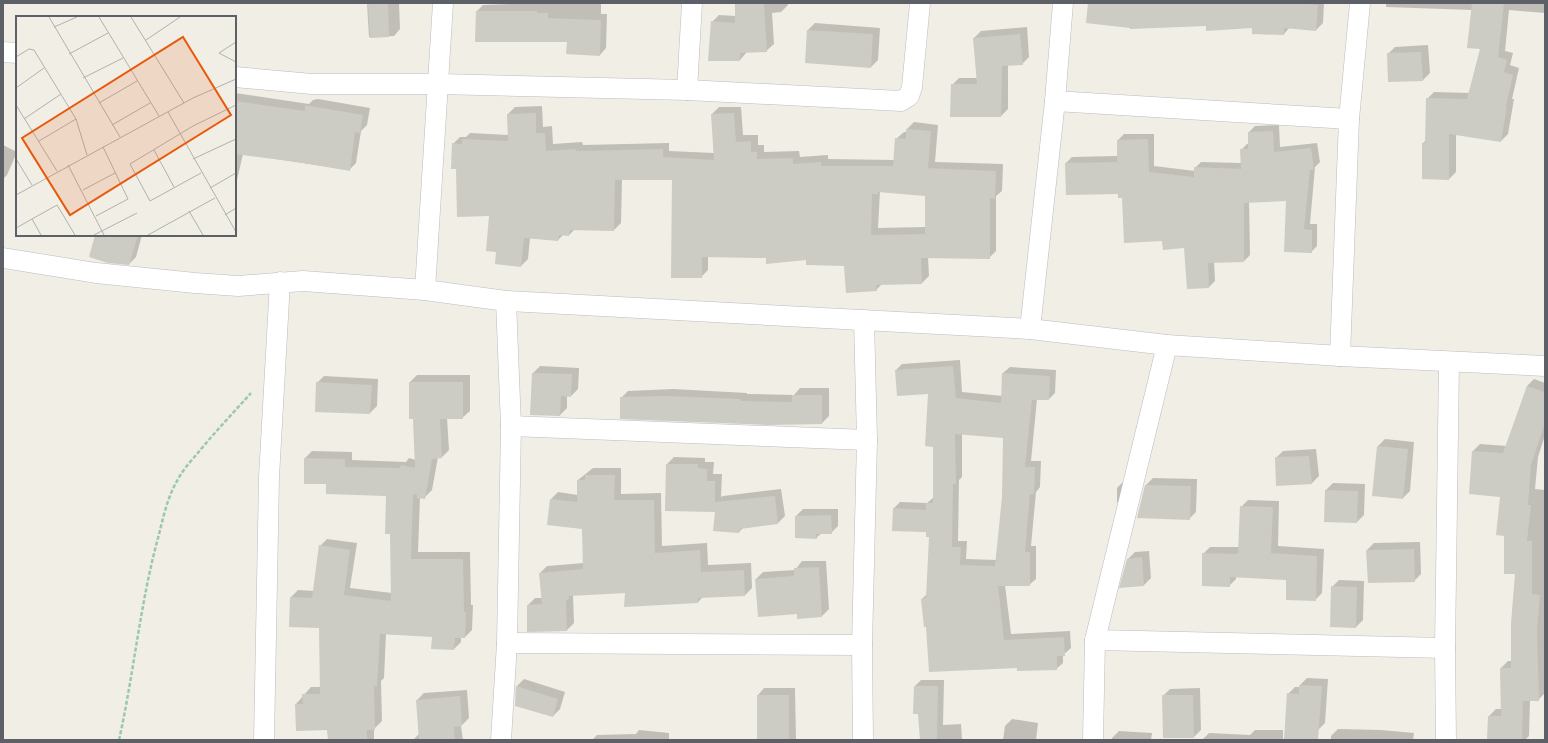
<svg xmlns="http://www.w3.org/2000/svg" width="1548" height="743" font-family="'Titillium Web',sans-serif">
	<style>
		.shadow { fill: #0003; fill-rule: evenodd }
		.building { fill: #cccbc4; fill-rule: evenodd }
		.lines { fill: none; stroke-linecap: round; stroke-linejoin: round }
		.minor-casing { stroke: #babcc1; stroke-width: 21 }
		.path { stroke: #9bc8ac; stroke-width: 2.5; stroke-dasharray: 4 2; stroke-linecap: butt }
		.minor { stroke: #fff; stroke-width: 20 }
		.inset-road { fill: none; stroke: #b1b1ae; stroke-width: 1 }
		.view { fill: #e8590c; fill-opacity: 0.15; stroke: #e8590c; stroke-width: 2 }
		.inset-edge { fill: none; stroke: #5d6066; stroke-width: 2 }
	</style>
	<rect width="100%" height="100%" fill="#f0eee5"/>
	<g class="shadow">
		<path d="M367,3H399L400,29L394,36L369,37Z"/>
		<path d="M533,3H601V14H607L606,48L600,55L568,41L477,11L483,5Z"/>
		<path d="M736,3H788V5L781,12L772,13L774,44L766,51L747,52L740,60L712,22L719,15L736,16Z"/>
		<path d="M1089,3H1324L1323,23L1316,30L1290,27L1284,34L1253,27L1207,25L1131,28Z"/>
		<path d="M1386,3H1545V13L1509,10L1505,51L1513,53L1510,65L1519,68L1512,99H1514L1508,134L1501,141L1456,134V172L1449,179L1423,143L1426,140L1427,99L1434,92L1470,93L1481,48L1472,10L1386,7Z"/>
		<path d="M815,23L880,28L878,60L871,67L806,62L808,30Z"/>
		<path d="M1027,27L1029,57L1022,64L1008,65V109L1001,116L952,85L959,78H978L974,38L981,31Z"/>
		<path d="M1428,45L1430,73L1423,80L1388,54L1395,47Z"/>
		<path d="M235,93L309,104L313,100L318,99L370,108L367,125L361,131L356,163L349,170L243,154L235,189Z"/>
		<path d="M542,106L543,127L552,126L553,144L582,142L583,145L669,143V151L714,153L712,114L719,107H741L743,135H758V145H764V152L799,151L800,157L828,155V159L895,160L896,139L904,132H907V129L914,122L938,125L935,162L1003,164L1002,191L996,196V251L989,258L928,257L929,276L922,283L882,284L876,290L845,265L807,259L708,256V270L701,277L673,179H622L621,223L614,230L575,229L569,235H563L558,240L530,238L528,259L521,266L497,251L490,215L457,168L453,144L460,137H466L470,133L509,135L508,114L515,107ZM880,191L926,195V227L878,228Z"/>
		<path d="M1279,125L1280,147L1317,143L1320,162L1315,167L1310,224H1317V246L1311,252L1287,200L1249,201L1250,255L1244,261H1214L1215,281L1209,287L1185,247L1163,240L1119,193L1066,163L1072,157L1118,156V140L1124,134H1154V166L1195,171V168L1201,162L1241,163V150L1247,144H1249V132L1255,126Z"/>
		<path d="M3,145L17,152L7,175L3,179Z"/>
		<path d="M96,235H142L136,257L129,264Z"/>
		<path d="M960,360L962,392L1003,396V373L1010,367L1056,370L1055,393L1049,399H1037L1031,461H1041L1040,487L1036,492L1031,546H1036V579L1029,585H1005L1011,634L1070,631L1071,648L1063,655V663L1056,669L1018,667L927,626L922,599L927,594L930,536L927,531L894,508L900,502L927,503L934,497V446L929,393L896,370L902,364ZM962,433L1004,437L1003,497L997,560L966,559L967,541H958L959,480L962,477Z"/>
		<path d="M540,366L579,368L578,389L571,396L567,395V408L560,415L533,373Z"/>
		<path d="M417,375H470V411L462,418H447L449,450L442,457H438L432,490L424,498L420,497L418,552H470L471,605H473L472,630L465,637H461V642L454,649L433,636L386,634L384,678L381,681L382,721L374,729V740H329L328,729L296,704L311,687H321L320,627L291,597L298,590L314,591L320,546L327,539L357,543L350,588L392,593L391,533L387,495L327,483L305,458L312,451L352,452V460L406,462L409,458L416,460L414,418L410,382Z"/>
		<path d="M324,376L378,379L377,406L370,413L317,383Z"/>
		<path d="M1534,379L1545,383V435L1538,457L1535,489L1545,490V693L1538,700H1530L1529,736L1525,740H1488L1489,716L1496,709H1502L1501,668L1508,661H1512L1516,573L1505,535L1501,496L1473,451L1480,444L1507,446L1527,386Z"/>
		<path d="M800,388H829V416L822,423L621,398L628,391L673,389L747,393V394L794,395Z"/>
		<path d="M1385,439L1414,442L1410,491L1403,498L1378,446Z"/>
		<path d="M1316,449L1319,476L1312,483L1276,458L1283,451Z"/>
		<path d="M674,457L705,458V462H714L713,474H722L721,497L723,496L781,489L785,516L778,523L744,527L739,532L667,464Z"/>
		<path d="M593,468H621V494L661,493L662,546L707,543L708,565L751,563L752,588L745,595L703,597L698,602L626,592L573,595L574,623L567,630L528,605L535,598H542L540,573L547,566L584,563L583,528L551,499L558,492L578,495V480Z"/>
		<path d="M1153,478L1197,479L1196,512L1189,519L1146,485Z"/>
		<path d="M1124,481L1123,497L1117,503V488Z"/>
		<path d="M1333,483L1365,484L1364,515L1357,522L1326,490Z"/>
		<path d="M1248,500L1279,501L1278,546L1324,549L1322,593L1315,600L1287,579L1236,576V579L1229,586L1203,554L1210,547H1240L1241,507Z"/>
		<path d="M803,509H838V526L831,533H822L816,538L796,537V516Z"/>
		<path d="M1420,542L1421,574L1414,581L1367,550L1374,543Z"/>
		<path d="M1149,551L1151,578L1144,585L1128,559L1135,552Z"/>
		<path d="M802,561H826L829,609L822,616L798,618V613L756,579L763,572L795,570Z"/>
		<path d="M1339,580L1364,581L1363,620L1356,627L1332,587Z"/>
		<path d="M1307,678L1328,679L1325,723L1318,730L1288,694L1295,687H1300V685Z"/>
		<path d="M524,679L565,692L560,709L553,716L517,686Z"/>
		<path d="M921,680H944L943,725L961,724L962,740H921L919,713L915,686Z"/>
		<path d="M764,688H795L796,740H758V695Z"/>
		<path d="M1200,688L1201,730L1194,737L1163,696L1170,689Z"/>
		<path d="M467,690L469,718L461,726L463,740H413L419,734L417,700L424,693Z"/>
		<path d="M1012,719L1038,723L1036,740H1003L1005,726Z"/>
		<path d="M1338,729L1381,730L1414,733L1413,740H1331V736Z"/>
		<path d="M639,730L669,733V739L703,740H592L597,735L636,734Z"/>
		<path d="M1255,730H1283V740H1202L1209,733L1250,735Z"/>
		<path d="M1119,731L1152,733L1151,740H1112V738Z"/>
		<path d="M831,739V740H813Z"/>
	</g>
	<g class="building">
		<path d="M368,3H388L389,37L370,38Z"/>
		<path d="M735,3H764L767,52L740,53V61H708L711,21L735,23Z"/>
		<path d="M1088,3H1299L1318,5L1316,31L1284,28V35L1252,34V28L1206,31V26L1130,29V28L1086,23Z"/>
		<path d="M1472,3H1504L1498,57L1507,60L1504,72L1513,75L1506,106H1507L1501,142L1449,134V180L1422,179V143H1425L1426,98L1467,99L1480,49L1467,48Z"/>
		<path d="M476,11H537V13H548V18L601,20L600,56L566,54L567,42H475Z"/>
		<path d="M807,30L873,34L871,68L805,63Z"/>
		<path d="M1020,34L1023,65L1002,66L1001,117H950L951,84H977L973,38Z"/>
		<path d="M1421,52L1423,81L1388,82L1387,53Z"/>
		<path d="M235,101L305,111V106H310L363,115L360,133L355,132L350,171L298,162L235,154Z"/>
		<path d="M536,113V133H545L546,151L576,149V151L663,149V157L714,160L711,114L734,113L736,142L751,141V152H757V159L793,158V164L821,162V166H893L895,138L906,139V129L931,131L928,168L996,171L995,199L990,198V259L921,258L922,284L876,285L877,291L846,293L844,266L806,265V260L766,264V258L702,257V278H671L672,180H615L614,231L570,230L569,236L559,235L558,241L524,238L521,267L495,264L496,252L486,251L489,216L457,217L456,169H451L452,143L462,144V139L508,141L507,114ZM878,192L925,196V234L871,235L872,194H878Z"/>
		<path d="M1273,131L1274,152L1311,148L1314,169L1310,170L1304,229L1312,230V253L1284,252L1286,201L1244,203V262L1208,263L1209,288L1187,289L1184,248L1163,250L1162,241L1124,243L1122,198H1118V194L1066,195L1065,163L1117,162V140L1148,139L1149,172L1194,177V167L1241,169L1240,149H1248V132Z"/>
		<path d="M95,235H138L129,265L108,263L89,257Z"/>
		<path d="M953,366L956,398L1001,403L1002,373L1050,376L1049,400H1032L1025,467H1035L1034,494H1030L1025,552H1030V586H998L1004,640L1064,637L1065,656H1057V670L1017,671V668L929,672L926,627H924L921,599L926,598L929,537H926V532L892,531L893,508L926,510V503H933V447L925,446L928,394L897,396L895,370ZM955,434L1003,438L1002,497L995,566L960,565L961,547H952L953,484H956Z"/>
		<path d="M532,373L572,374L571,397L561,396L560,416L530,415Z"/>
		<path d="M316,382L372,385L370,414L315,412Z"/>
		<path d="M409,382H463V419H440L442,458L432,459L425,499L417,498V495L413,494L411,559H463L464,612H466L465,638H455L454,650L431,649L432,637L380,634L377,686H374L375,730H367V740H328L327,730L296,731L295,704H303L302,694H320L319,628L289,627L290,597L312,598L319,545L350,550L344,595L391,601L390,534H385L386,496L326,494V484H304V458L345,459V467L400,468L401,465L415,468L413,419H409Z"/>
		<path d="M1527,386L1545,392V423L1531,465L1528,505H1531L1527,541H1532V594L1540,595L1537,631L1539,701H1523L1522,740H1487L1488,716H1501L1500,668H1511V623L1515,574H1504V536L1496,535L1500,497L1469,494L1472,451L1503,453Z"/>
		<path d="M792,395H822V424L768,425L620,419V397L666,396L741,399V401L792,402Z"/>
		<path d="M1377,446L1408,449L1403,499L1372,496Z"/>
		<path d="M1309,456L1312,484L1276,486L1275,457Z"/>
		<path d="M666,464H698V468L707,469V481H715V507V502L775,496L778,524L740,529L739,533L713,531L715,512L665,511Z"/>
		<path d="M585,475H615L614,500H654L655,553L700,550L701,572L744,570L745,596L698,598V603L624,607L625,593L569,596V599L566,600L567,631L527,632V605L542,604L539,573L583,569L582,529L547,525L550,499L577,502V480H585Z"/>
		<path d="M1145,485L1191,486L1190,520L1137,518Z"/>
		<path d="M1325,490L1358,491L1357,523L1324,522Z"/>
		<path d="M1240,506L1273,507L1271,553L1317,556L1316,601L1286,600V580L1230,577V587L1202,586V553L1238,554Z"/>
		<path d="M831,515L832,534H816L817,539L795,538V516Z"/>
		<path d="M1414,549L1415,582L1368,583L1366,550Z"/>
		<path d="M1142,557L1144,586L1119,588L1127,559Z"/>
		<path d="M819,567L822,617L797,619V614L758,617L755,579L794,576V568Z"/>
		<path d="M1331,586L1357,587L1356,628L1330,627Z"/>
		<path d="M1299,685L1322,686L1318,740H1284L1287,693L1299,694Z"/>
		<path d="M516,686L558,699L553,717L515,706Z"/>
		<path d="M914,686H938L937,740H920L918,714H913Z"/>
		<rect x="757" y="695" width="32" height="45"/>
		<path d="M1162,695H1193L1194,738H1163Z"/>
		<path d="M460,696L462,726L454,727L455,740H419L416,700Z"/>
	</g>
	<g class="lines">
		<g class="minor-casing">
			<g id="minor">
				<path d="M3,52L17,53"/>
				<path d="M235,77L312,84H438L687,90L901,101L909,96L912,87L920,3"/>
				<path d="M687,90L692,3"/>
				<path d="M1055,101L1349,119"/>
				<path d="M3,258L96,273L195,283L238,286L303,281L425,290L506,301L1030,329L1167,345L1340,356L1545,366"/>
				<path d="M425,290L443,3"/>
				<path d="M1030,329L1055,101L1063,3"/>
				<path d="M1340,356L1349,119L1360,3"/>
				<path d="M511,426L867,440"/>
				<path d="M1095,640L1445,648"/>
				<path d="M507,643L862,645"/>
				<path d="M264,740L269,477L280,282"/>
				<path d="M501,740L507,643L511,426L506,301"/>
				<path d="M863,740L862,645L867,440L864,320"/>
				<path d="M1093,740L1095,640L1167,345"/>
				<path d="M1446,740L1445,648L1449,362"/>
			</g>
		</g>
		<path class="path" d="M119,740C134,673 140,604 158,538C163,519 167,498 177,481C182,471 190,462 197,454C214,433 233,413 251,393"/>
		<use href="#minor" class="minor"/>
	</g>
	<g transform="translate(16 16)">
		<rect width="220" height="220" fill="#f0eee5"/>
		<path class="inset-road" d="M33,1L104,121M83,1L143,100M115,1L168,87M38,11L61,1M130,24L164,1M220,26L203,37L220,46M53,38L92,17M0,41L13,33L18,34L60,103L71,139M67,62L107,42M0,72L28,52M83,87L121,65M0,89L41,155M152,96L220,216M8,103L45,78M96,109L134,87M23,125L60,103M138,134L158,171M0,143L16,169M177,143L220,123M52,149L88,219M185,157L134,185L114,148L177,110L220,89M194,172L220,157M67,174L99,157M0,179L177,82L220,63M173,195L187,219M209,199L220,192M80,200L112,183L87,131M16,203L25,219M0,212L41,189L59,219M78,219L121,197M132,219L199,182"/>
		<path class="view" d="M167,21L215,99L54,199L6,122Z"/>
		<rect width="220" height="220" class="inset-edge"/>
	</g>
	<rect width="1548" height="743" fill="none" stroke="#5d6066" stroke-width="8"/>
</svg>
